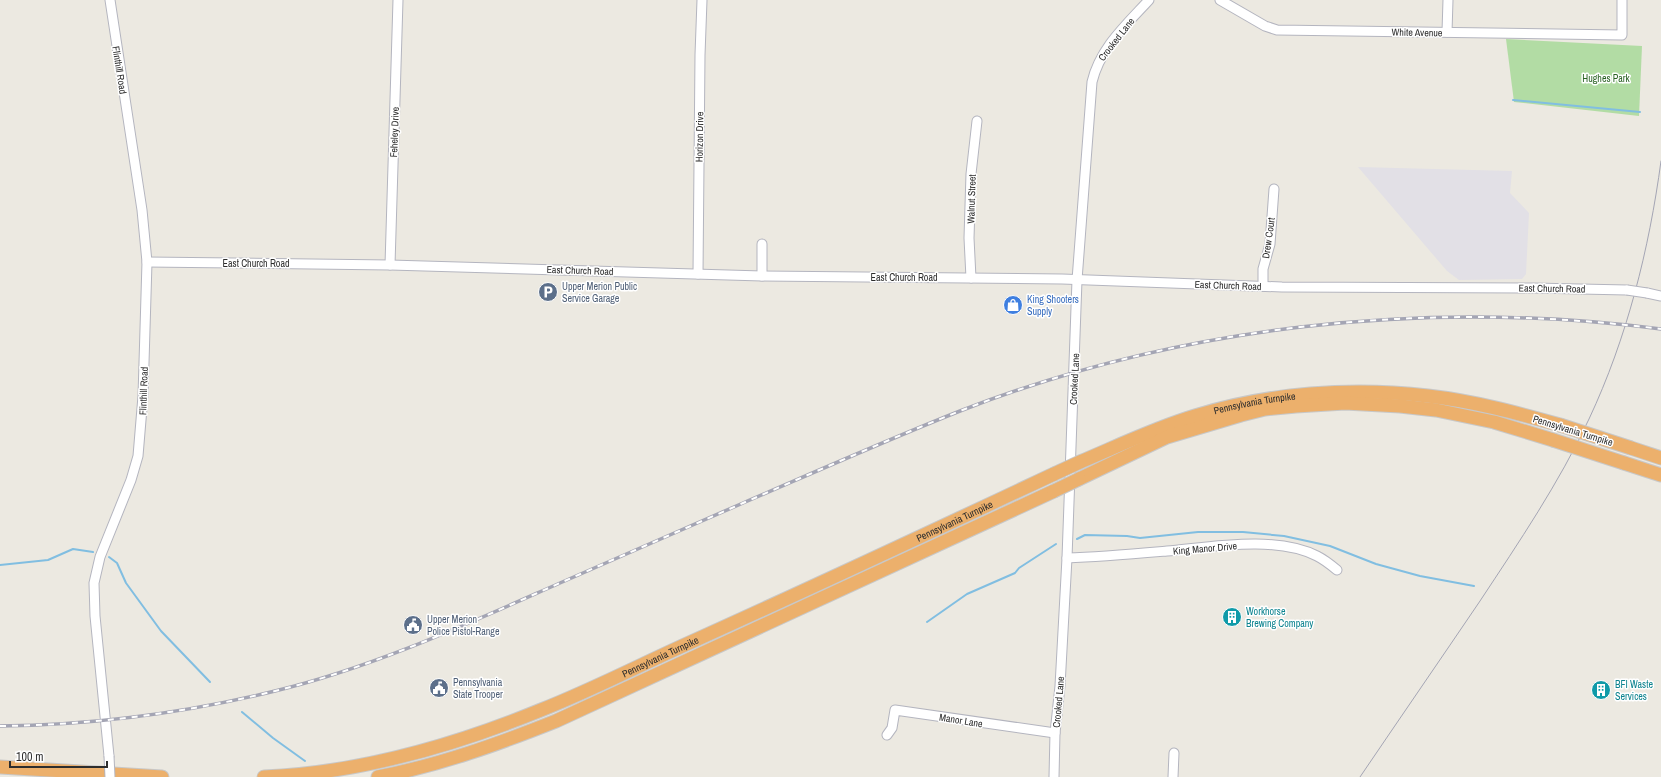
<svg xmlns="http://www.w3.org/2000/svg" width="1661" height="777" font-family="'Archivo Narrow',sans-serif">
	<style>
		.industrial { fill: #e2e0e6 }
		.green { fill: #b2dca4 }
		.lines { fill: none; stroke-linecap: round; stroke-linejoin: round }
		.stream { stroke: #81bee1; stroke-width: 2 }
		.minor-casing { stroke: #b4b5bf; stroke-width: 11 }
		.highway-casing { stroke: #c8c8c8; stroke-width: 15 }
		.minor { stroke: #fff; stroke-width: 9 }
		.highway { stroke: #ecb06c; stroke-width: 13 }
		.tram { stroke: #a4a5b4; stroke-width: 1 }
		.rail-casing { stroke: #a4a5b4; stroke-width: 3.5 }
		.rail { stroke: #fff; stroke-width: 2; stroke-dasharray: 6; stroke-linecap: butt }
		.minor-bridge-casing { stroke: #b4b5bf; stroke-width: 11; stroke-linecap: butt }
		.highway-bridge-casing { stroke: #c8c8c8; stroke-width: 15; stroke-linecap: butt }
		.minor-bridge { stroke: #fff; stroke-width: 9 }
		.highway-bridge { stroke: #ecb06c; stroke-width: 13 }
		.labels { text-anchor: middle; stroke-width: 3; stroke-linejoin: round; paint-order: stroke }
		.street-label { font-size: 10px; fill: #2d2d2d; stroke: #fff }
		.park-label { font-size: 10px; fill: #2a6224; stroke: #fff }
		.service-label { font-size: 10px; fill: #4e5e75; stroke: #fff; text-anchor: start }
		.shop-label { font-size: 10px; fill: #366cbe; stroke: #fff; text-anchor: start }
		.culture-label { font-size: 10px; fill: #0d838f; stroke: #fff; text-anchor: start }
	</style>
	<rect width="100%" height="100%" fill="#ece9e1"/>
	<path class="industrial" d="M1358,167L1512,171L1510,193L1529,213L1526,274L1522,279L1459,280L1447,271Z"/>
	<path class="green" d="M1506,39L1642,46L1639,116L1514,102Z"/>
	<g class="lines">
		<g class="stream">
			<path d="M1513,100L1640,112"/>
			<path d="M1077,539L1085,535L1127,536L1140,538L1198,532H1243L1284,536L1330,546L1376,564L1420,576L1474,586"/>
			<path d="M109,557L117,563L126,583L161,631L210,682"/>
			<path d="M0,565L48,560L73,549L93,552"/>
			<path d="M927,622L967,594L1015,573L1019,568L1056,544"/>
			<path d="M242,712L273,738L305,761"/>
		</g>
		<g class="minor-casing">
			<g id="minor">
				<path d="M1220,0L1265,26L1277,30L1622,35V0"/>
				<path d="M1447,32L1448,0"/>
				<path d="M147,262L390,265L762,276L1062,279L1282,287L1533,288L1627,290"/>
				<path d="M390,265L398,0"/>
				<path d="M698,274L700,55L702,0"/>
				<path d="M762,276V244"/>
				<path d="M971,278L969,238L971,174L977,121"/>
				<path d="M1263,286V269L1270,244L1274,189"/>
				<path d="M1647,293L1661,296"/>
				<path d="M1067,558C1100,557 1133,554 1167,551C1211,547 1276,535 1317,556C1325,560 1331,565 1337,570"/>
				<path d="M887,735L892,728L895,710L1055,733"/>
				<path d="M109,756L95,616L94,583L100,557L131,480L138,456L143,396L147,262L142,210L110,0"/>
				<path d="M1054,777L1055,733L1060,686L1067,558L1077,280L1092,82C1100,48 1126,25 1149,0"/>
				<path d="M1173,777L1174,753"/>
			</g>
		</g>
		<g class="highway-casing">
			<g id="highway">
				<path d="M1631,448L1661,458"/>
				<path id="s1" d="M1080,462C1118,446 1155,428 1195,416C1269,393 1351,387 1428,396C1473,401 1517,413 1560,425"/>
				<path d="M1624,463L1661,475"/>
				<path d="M1079,479L1167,437L1241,415L1265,409L1296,406L1345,403L1400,406L1436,410L1494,422L1553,440"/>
				<path d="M0,767L162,777"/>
				<path id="s2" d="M264,777C360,773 453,746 541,710C592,690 640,665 689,643C811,588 933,531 1054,474"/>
				<path d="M378,777C440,765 498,744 556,721L1054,491"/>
			</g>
		</g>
		<use href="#minor" class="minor"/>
		<use href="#highway" class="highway"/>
		<path class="tram" d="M1360,777C1400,718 1440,660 1480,601C1519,542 1559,483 1589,419C1627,338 1649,250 1661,161"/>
		<g class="rail-casing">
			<path id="rail" d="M0,726C93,725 185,713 275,691C374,667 467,624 560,583C621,556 682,530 743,503C815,472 887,440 960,411C1181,325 1426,299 1661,329"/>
		</g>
		<use href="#rail" class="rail"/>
		<g class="minor-bridge-casing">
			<g id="minor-bridge">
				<path d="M1627,290L1647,293"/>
				<path d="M109,756L110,777"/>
			</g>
		</g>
		<g class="highway-bridge-casing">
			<g id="highway-bridge">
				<path d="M1560,425L1631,448"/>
				<path d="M1553,440L1624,463"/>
				<path d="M1054,474L1080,462"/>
				<path d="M1054,491L1079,479"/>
			</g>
		</g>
		<use href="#minor-bridge" class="minor-bridge"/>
		<use href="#highway-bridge" class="highway-bridge"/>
	</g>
	<defs>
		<g id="parking-disc" transform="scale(1)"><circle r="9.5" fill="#5c6f8a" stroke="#fff"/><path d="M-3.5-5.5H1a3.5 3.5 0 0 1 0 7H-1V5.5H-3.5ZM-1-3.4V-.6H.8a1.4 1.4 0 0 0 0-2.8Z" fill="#fff"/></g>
		<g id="shop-disc" transform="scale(1)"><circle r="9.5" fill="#3f7fe0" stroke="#fff"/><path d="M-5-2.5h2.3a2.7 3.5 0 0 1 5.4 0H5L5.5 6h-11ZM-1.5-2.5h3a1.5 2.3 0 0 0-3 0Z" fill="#fff"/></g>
		<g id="building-disc" transform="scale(1)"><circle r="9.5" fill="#0f9aa8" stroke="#fff"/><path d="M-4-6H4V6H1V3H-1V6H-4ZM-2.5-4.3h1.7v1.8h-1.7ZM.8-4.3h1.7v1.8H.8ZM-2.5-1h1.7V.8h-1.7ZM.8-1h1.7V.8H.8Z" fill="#fff"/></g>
		<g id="civic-disc" transform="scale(1)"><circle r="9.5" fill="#5c6f8a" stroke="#fff"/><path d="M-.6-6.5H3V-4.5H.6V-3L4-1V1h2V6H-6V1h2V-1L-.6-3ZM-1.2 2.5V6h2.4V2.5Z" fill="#fff"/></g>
	</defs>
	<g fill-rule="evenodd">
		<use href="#parking-disc" x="548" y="292"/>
		<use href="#shop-disc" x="1013" y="305"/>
		<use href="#building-disc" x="1232" y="617"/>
		<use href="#civic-disc" x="413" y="625"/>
		<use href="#civic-disc" x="439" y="688"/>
		<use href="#building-disc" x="1601" y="690"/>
	</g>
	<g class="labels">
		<g class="street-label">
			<text transform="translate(1417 32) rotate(1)" y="4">White Avenue</text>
			<text transform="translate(1116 39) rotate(-52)" y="4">Crooked Lane</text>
			<text transform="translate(120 70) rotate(81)" y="4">Flinthill Road</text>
			<text transform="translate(394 132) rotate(-88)" y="4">Feheley Drive</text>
			<text transform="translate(699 137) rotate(-89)" y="4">Horizon Drive</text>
			<text transform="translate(971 199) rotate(-88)" y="4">Walnut Street</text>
			<text transform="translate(1268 238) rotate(-82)" y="4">Drew Court</text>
			<text x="256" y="267">East Church Road</text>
			<text transform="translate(580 270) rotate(2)" y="4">East Church Road</text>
			<text x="904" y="281">East Church Road</text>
			<text transform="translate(1228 285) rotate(2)" y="4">East Church Road</text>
			<text transform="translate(1552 288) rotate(1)" y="4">East Church Road</text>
			<text transform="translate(1074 379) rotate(-87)" y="4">Crooked Lane</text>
			<text transform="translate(143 391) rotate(-88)" y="4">Flinthill Road</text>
			<text dy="4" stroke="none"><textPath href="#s1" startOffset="185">Pennsylvania Turnpike</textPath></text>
			<text transform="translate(1573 430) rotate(17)" y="4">Pennsylvania Turnpike</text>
			<text dy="4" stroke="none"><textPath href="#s2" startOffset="741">Pennsylvania Turnpike</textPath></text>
			<text transform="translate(1205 548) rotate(-5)" y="4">King Manor Drive</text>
			<text dy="4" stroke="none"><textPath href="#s2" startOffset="417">Pennsylvania Turnpike</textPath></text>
			<text transform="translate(1058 702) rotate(-85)" y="4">Crooked Lane</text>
			<text transform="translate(961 720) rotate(9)" y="4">Manor Lane</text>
		</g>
		<g class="park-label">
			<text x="1606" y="82">Hughes Park</text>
		</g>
		<g class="service-label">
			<text x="562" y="290">Upper Merion Public<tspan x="562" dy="12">Service Garage</tspan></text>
			<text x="427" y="623">Upper Merion<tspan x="427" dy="12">Police Pistol-Range</tspan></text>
			<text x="453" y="686">Pennsylvania<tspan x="453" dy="12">State Trooper</tspan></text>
		</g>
		<g class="shop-label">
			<text x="1027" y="303">King Shooters<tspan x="1027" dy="12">Supply</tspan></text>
		</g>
		<g class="culture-label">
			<text x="1246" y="615">Workhorse<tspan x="1246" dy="12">Brewing Company</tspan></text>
			<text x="1615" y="688">BFI Waste<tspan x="1615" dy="12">Services</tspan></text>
		</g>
	</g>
	<path d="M10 761v6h97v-6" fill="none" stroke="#2d2d2d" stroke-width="2"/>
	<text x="16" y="761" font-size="12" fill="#2d2d2d" stroke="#ffffff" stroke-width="3" paint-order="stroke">100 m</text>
</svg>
